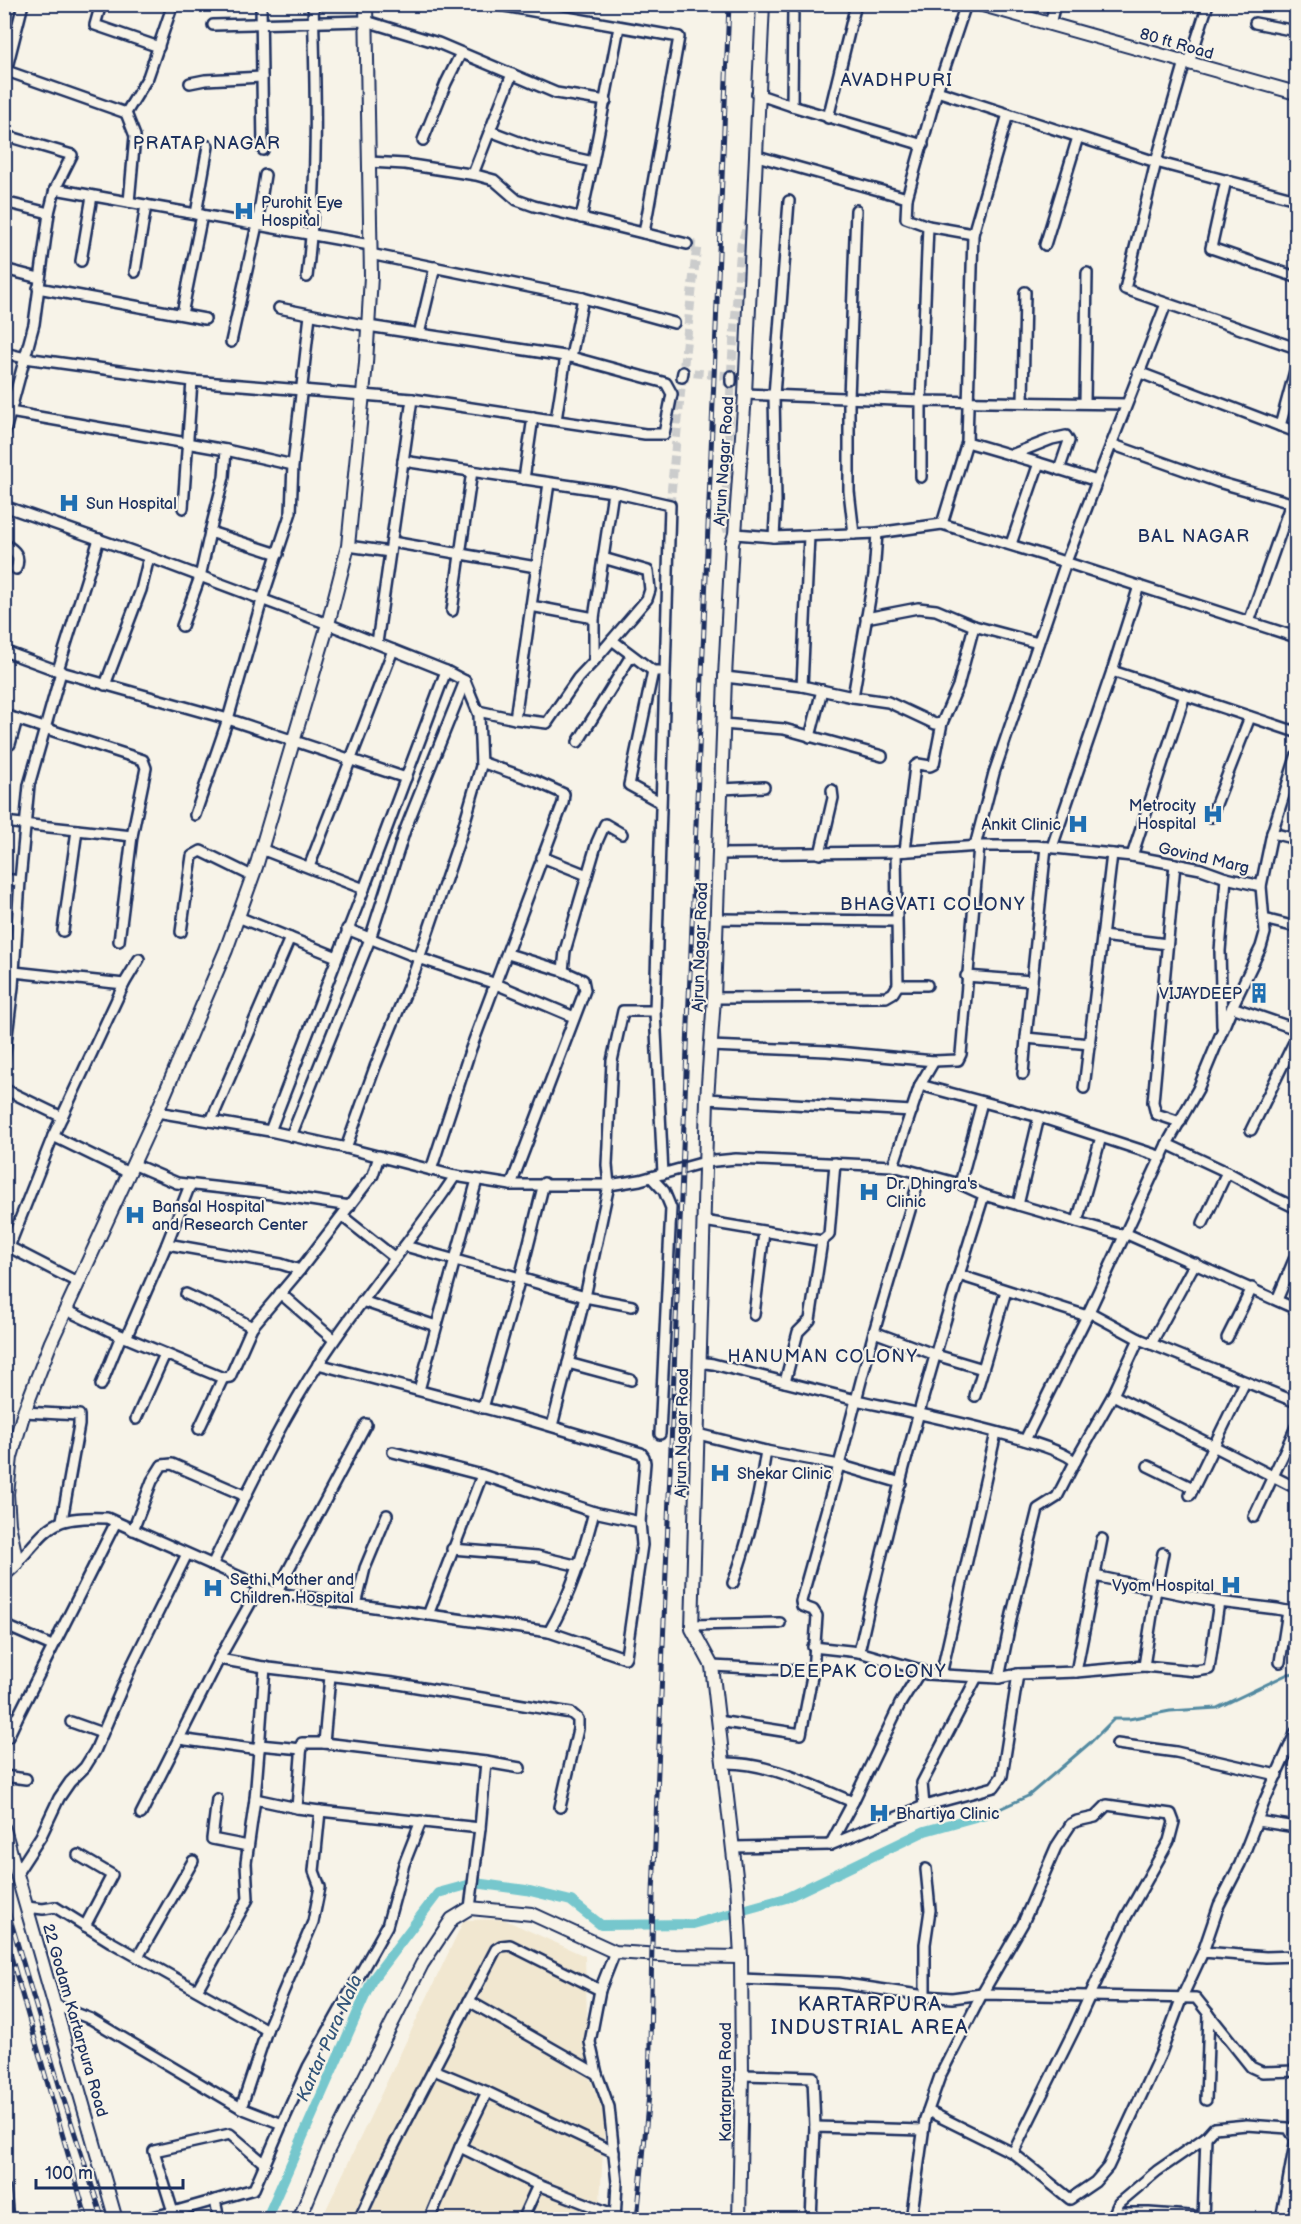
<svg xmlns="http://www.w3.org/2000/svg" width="1301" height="2224" font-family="'Balsamiq Sans',sans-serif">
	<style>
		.built { fill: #f1e7d0 }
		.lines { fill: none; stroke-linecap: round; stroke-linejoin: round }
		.stream { stroke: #528aa1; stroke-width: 3 }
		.canal { stroke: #76c7cd; stroke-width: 10 }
		.minor-tunnel { stroke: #cbcccc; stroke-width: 9; stroke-dasharray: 9 4.5; stroke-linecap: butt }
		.minor-casing { stroke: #1b2f5e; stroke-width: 14 }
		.tertiary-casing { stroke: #1b2f5e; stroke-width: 16 }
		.minor { stroke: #f7f3e8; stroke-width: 9 }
		.tertiary { stroke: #f7f3e8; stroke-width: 12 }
		.rail-casing { stroke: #1b2f5e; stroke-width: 5 }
		.rail { stroke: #f7f3e8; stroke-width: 3; stroke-dasharray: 9; stroke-linecap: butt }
		.labels { text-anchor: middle; stroke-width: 4.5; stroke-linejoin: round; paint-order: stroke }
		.street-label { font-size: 16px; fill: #1b2f5e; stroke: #f7f3e8 }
		.poi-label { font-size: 16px; fill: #1b2f5e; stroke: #f7f3e8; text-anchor: start }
		.neighbourhood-label { font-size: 18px; letter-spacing: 1.5px; fill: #1b2f5e; stroke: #f7f3e8 }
		.water-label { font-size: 18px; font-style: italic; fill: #32557a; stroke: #f7f3e8 }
		.quarter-label { font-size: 20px; letter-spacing: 1.5px; fill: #1b2f5e; stroke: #f7f3e8 }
	</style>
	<rect width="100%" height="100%" fill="#f7f3e8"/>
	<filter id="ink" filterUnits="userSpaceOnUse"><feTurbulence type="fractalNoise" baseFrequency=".0167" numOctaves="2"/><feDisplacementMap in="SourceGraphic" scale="12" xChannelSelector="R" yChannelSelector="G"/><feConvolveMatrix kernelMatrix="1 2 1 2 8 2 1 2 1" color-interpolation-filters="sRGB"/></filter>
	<g filter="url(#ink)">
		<path class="built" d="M503,1919L585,1956L589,2076L605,2116L599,2219L321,2220L464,1920Z"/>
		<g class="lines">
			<path class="stream" d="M993,1812L1028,1796L1091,1742L1114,1719H1129L1170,1711L1217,1708L1288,1674L1296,1673"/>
			<path class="canal" d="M266,2220L372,1980L438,1893L475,1883L526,1890L571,1901L601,1925L693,1924L786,1898L925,1831L993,1812"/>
			<g class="minor-tunnel">
				<path d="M687,244L697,245L683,372L731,376L741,245L750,218"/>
				<path d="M724,381L731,382L725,522L732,543"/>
				<path d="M670,505L682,377L689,378"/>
			</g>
			<g class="minor-casing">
				<g id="minor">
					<path d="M101,4L95,25L159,47"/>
					<path d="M261,4L263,150"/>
					<path d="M493,4L679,37L644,233"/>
					<path d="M1255,23L1296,31"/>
					<path d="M1050,24L1055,4"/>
					<path d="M213,25L366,21L438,43L556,93L606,101"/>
					<path d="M1185,62L1156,162L1125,289L1296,348"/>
					<path d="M1189,63L1208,4"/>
					<path d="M4,70L126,113"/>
					<path d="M6,71L23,4"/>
					<path d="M190,83L205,80L262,77"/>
					<path d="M937,91L1156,162L1296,199"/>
					<path d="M757,94L792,106L923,145"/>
					<path d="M792,106L793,4"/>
					<path d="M126,113L148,77L173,4"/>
					<path d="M126,113L135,136L129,202"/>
					<path d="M828,118L856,4"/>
					<path d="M490,131L540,150L593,162L581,218"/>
					<path d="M4,135L72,155L55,189L49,213L34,324L4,435"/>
					<path d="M423,140L446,83L461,53"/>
					<path d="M757,156L907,198L937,91L966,4"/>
					<path d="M369,162L405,164L476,175L494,180L517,200L534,206L687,244"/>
					<path d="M593,162L619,27"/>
					<path d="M473,174L512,74"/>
					<path d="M1226,180L1211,248L1296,277"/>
					<path d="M55,189L370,245"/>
					<path d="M907,198L906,218L928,226"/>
					<path d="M4,202L49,213"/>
					<path d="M196,214L208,146"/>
					<path d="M1045,245L1078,137"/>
					<path d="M370,254L583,298L674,323"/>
					<path d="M81,261L92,196"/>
					<path d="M4,269L39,278"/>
					<path d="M135,272L146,205"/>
					<path d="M307,277C318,185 316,97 313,4"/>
					<path d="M38,288L205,319"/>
					<path d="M182,314L202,215"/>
					<path d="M419,334L435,267"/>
					<path d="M231,342L257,225L265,175"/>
					<path d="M4,353L25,358L192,381L412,399L645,434H664L672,394L666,383L571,357L368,326L279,308"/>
					<path d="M571,357L583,298"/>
					<path d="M1138,372L1296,432"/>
					<path d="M682,377L683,372"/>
					<path d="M731,382V376"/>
					<path d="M745,394L921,401L1126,404"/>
					<path d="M1023,402L1025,292"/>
					<path d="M1085,402L1087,273"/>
					<path d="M10,412L226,450L224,477L210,532"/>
					<path d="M556,420L566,356"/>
					<path d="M1280,426L1296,367"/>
					<path d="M967,442L973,234L1008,114"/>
					<path d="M1111,444L1218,482L1291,503"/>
					<path d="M226,450L293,465"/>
					<path d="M1011,455L1052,439L1066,436L1069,441L1059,470"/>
					<path d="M403,461L613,492L594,618L531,606L549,483"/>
					<path d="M921,477V401L928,226L973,234"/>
					<path d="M524,479L533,417"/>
					<path d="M1097,481L1166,304"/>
					<path d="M613,492L670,505L655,1011L663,1174"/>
					<path d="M4,506L149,557L328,624L446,671L465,681L479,715L481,766L460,838L415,970L375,1067L346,1148"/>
					<path d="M183,508L192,381"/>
					<path d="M942,524L967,442L1039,463"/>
					<path d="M735,534L774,537L877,533L942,524L1046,556L1296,637"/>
					<path d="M854,534L849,491V398L856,210"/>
					<path d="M774,537L776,501L774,395L789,201"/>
					<path d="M392,542L536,567"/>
					<path d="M4,544C15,550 21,556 16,569"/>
					<path d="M348,546L390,552"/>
					<path d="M1139,586L1112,671L1185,695"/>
					<path d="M452,611L472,471"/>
					<path d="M866,618L918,608L936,610L974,626"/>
					<path d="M1249,622L1291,503L1294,504"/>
					<path d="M182,626L200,577L210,532L278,554"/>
					<path d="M612,640L653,671H659"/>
					<path d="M377,643L412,399"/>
					<path d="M4,651L61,672L228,719L406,778"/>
					<path d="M594,661L647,599L650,590L648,571L603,558"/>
					<path d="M58,670L99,539"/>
					<path d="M653,671L629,785L660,802"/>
					<path d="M725,677L802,686L853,697L874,575L877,533"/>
					<path d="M105,685L141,590L149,557"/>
					<path d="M802,686L809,536"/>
					<path d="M853,697L888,702L935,724L942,723L958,686L974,626L1038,643"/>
					<path d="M478,711L515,719L531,606"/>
					<path d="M4,715L143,760L146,768L132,836L119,941"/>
					<path d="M515,719L547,723L578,678L594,661V618"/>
					<path d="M723,724L784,729L882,756"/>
					<path d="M810,737L822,690"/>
					<path d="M578,742L631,656"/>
					<path d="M4,747L10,744L17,719"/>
					<path d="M721,789L764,787"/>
					<path d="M195,815L228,719L262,600L291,512L293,465L310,315"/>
					<path d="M1211,817L1250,717"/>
					<path d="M4,822L132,836"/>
					<path d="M1272,833L1296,839"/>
					<path d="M975,846L994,773L1066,562L1097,481L1039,463L1011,544"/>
					<path d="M1052,847L1112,671"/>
					<path d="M261,849L364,889L270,1131"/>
					<path d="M905,851L915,766L918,764L930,766L934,764L942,723"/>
					<path d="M719,854L896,852L979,846H1036L1132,856L1201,869L1226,878L1261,886"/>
					<path d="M820,854L833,798L832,790"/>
					<path d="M1132,856L1185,695L1296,732"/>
					<path d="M542,857L587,875"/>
					<path d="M1175,864L1153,1102L1156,1114L1180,1122"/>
					<path d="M309,867L393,650"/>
					<path d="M4,879L20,881"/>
					<path d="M364,889L446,671"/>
					<path d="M238,917L337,957"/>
					<path d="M716,919L896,921"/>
					<path d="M1264,919L1296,927"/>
					<path d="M347,929L419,958L496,984L574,1017"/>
					<path d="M63,931L77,830"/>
					<path d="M181,932L192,856L201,851L252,876"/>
					<path d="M1102,936L1167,944"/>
					<path d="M508,954L563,971L565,951L597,842L605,824L622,834"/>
					<path d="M14,972L124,984"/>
					<path d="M966,976L1032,981"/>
					<path d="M898,985H927"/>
					<path d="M714,998L886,997L893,993L898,985L896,852"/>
					<path d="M1232,1007L1296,1029"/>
					<path d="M1222,1026L1220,951L1226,878"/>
					<path d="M1026,1038L1046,847"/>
					<path d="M710,1046L827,1051L934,1061L920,1085L893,1166"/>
					<path d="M4,1060L13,987L20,881L29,785L61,672"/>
					<path d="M934,1061L958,1060L961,1054L979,846"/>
					<path d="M1023,1074L1026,1038L1090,1044"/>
					<path d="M920,1085L1043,1118L1162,1157"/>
					<path d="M1084,1088L1112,854"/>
					<path d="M4,1089L62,1117"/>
					<path d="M707,1099L912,1111"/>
					<path d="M157,1112L270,1131L346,1148L455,1176L511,1185H609L640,1180L705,1162L736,1159L893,1166L960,1184L984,1195C936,1345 893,1498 859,1652"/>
					<path d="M211,1121L290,938"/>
					<path d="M1251,1130L1296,1038"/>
					<path d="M53,1136L129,1173"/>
					<path d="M291,1136L370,939L405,830L465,681"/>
					<path d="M1167,1144L1227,1172L1271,1196L1296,1208"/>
					<path d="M133,1164L177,1183L258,1192L350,1206"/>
					<path d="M431,1170L470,1051L563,803L564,794L535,781L481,762"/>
					<path d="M651,1177L664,1191L671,1208L660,1434"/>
					<path d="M960,1184L982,1102"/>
					<path d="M511,1185L585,990L583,980L563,971"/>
					<path d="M984,1195L1125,1236"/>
					<path d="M1018,1205L1039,1117"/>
					<path d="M342,1216L395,1258"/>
					<path d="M704,1221L822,1241"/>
					<path d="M1077,1222L1101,1137"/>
					<path d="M1203,1223L1227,1172"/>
					<path d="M1127,1234L1296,1309"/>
					<path d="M167,1244L281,1264L300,1270"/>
					<path d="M405,1246L520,1278L544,1183"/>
					<path d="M4,1247H9L53,1136L124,984L139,959"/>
					<path d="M9,1247L79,1283"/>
					<path d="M959,1275L1087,1316L1025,1440"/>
					<path d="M280,1293L334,1340"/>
					<path d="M186,1294L227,1313L252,1327"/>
					<path d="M1277,1300L1296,1255"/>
					<path d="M362,1301L436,1326"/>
					<path d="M66,1310L108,1330L223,1378L230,1377L252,1327L300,1270L373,1175L379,1156"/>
					<path d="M1089,1312L1139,1339L1113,1395L1296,1488"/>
					<path d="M754,1315L764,1232"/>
					<path d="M1087,1316L1167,1144L1198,1089L1232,1007L1261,947L1265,933L1261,886L1272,833L1296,757"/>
					<path d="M874,1332L921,1173"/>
					<path d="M126,1338L166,1246L190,1185"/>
					<path d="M1227,1338L1252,1288"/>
					<path d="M1139,1339L1296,1402"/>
					<path d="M1151,1344L1195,1263"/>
					<path d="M699,1362L713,1364L856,1400L874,1332L936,1355L983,1369L1006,1291"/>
					<path d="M568,1363L631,1380"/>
					<path d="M318,1364L530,1420L641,1453L644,1457L645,1463L640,1522L642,1545L626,1656L625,1658L549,1632"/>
					<path d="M785,1382L798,1332L810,1320L822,1241L829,1235L835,1163"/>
					<path d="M101,1385L121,1336"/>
					<path d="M419,1390L477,1180"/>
					<path d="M975,1396L983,1369"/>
					<path d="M483,1408L520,1278L585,1297L609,1185L607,1165L612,1061L623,1011H655"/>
					<path d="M24,1412L79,1415V1425L62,1520"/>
					<path d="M136,1419L165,1354"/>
					<path d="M552,1426L585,1297L632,1306"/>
					<path d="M199,1429L223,1378"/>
					<path d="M698,1434L766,1451L839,1465L856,1400C891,1408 1059,1441 1075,1462L1057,1497L1038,1509L1012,1614L999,1678"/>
					<path d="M393,1452L482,1475"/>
					<path d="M1075,1462L1113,1395"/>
					<path d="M1148,1466L1193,1488"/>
					<path d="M1190,1495L1245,1382"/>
					<path d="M1254,1517L1296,1427"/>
					<path d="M133,1530L152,1481L162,1465L172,1464L246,1496"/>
					<path d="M452,1549L537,1556L579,1566"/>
					<path d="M17,1563C52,1524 52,1516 107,1518L276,1593L549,1632C571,1594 583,1554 594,1512L640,1522"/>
					<path d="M212,1565C246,1496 278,1425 321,1360C362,1296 413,1240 455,1176"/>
					<path d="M1095,1576L1156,1589L1163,1553"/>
					<path d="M733,1583C749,1540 759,1497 766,1451"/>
					<path d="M260,1586L219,1659L269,1668L393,1683L571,1713L578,1719V1729L560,1807"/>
					<path d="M276,1593L366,1424"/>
					<path d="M356,1605L365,1568L387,1515"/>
					<path d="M428,1615L482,1475L594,1512"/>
					<path d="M4,1625L52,1646"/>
					<path d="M692,1625L780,1623"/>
					<path d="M1280,1662L1288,1611"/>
					<path d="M712,1666L813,1671"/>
					<path d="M1144,1666L1196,1671L1209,1669L1219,1602"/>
					<path d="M921,1670L926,1674L999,1678L1018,1674L1076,1672L1144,1666L1156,1589L1219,1602L1277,1609L1296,1613"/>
					<path d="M1076,1672L1102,1539"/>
					<path d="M941,1675L996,1433"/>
					<path d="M4,1716L16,1720L116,1522"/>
					<path d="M718,1721L801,1734L813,1671L817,1616L813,1610L802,1606L801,1601L839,1465L901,1483"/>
					<path d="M71,1722L102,1733"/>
					<path d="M8,1737L16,1720"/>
					<path d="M179,1739L259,1750L265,1667"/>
					<path d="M1117,1744L1176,1752L1277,1775"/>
					<path d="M259,1745L302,1749"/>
					<path d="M486,1762L520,1768"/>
					<path d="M725,1763C769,1762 813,1786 853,1802L900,1704L921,1670L859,1652L813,1647"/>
					<path d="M4,1776L26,1779"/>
					<path d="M217,1799L212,1839L248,1846"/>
					<path d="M255,1799L259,1750"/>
					<path d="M924,1806L922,1783L977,1677"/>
					<path d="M320,1811L480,1828L486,1762L324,1743"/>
					<path d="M141,1814L219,1659"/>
					<path d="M1257,1821L1296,1827"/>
					<path d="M830,1845L853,1802"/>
					<path d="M734,1847L830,1845L924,1806L994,1787L1002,1776L1018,1674"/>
					<path d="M78,1855L112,1875L85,1926"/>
					<path d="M17,1873L41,1836L59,1798L70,1782L85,1767L95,1751L131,1667L187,1554"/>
					<path d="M27,1907L43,1909L55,1907L111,1942L267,2030"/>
					<path d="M470,1908L480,1828"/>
					<path d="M1203,1952L1219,1905L1240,1864L1265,1800L1296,1732"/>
					<path d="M138,1957L193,1861"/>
					<path d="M741,1979L839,1983L925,1996L952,1998L982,1994L1196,1998L1251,2067L1262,2072L1296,2071"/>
					<path d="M197,1990L248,1899L246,1863L255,1799L297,1808"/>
					<path d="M925,1996V1944L930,1910L926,1869"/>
					<path d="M469,2001L496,1949L501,1946L510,1945L600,1990"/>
					<path d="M55,2005L91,2019L241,2108L267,2030L313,1922L320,1887L314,1871L320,1811L297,1808L302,1743H324L330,1676"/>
					<path d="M434,2070L487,2092L614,2152"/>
					<path d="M742,2075L813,2077L815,2127"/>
					<path d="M1206,2100L1209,2014"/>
					<path d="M928,2111L1013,2153L1070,2199L1095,2182L1108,2167L1161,2053L1182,1997L1203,1952L1266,1957L1296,1956"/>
					<path d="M282,2124L308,2067L387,1926L404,1864L421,1821"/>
					<path d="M460,2147L487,2092"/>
					<path d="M215,2200L219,2220"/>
					<path d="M173,2212L154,2151L230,2134L265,2164"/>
					<path d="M1115,2213H1149L1203,2217"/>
					<path d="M140,2220L173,2212L254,2189L282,2124L241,2108"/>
					<path d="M359,2220L388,2157L469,2001L597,2074"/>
					<path d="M429,2220L460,2147L538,2185"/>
					<path d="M522,2220L538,2185L615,2215"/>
					<path d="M615,2220L617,2183L609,2107L597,2074L590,2042L600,1990L615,1952"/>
					<path d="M811,2220L815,2127L923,2130"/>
					<path d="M911,2220L925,2119L940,2076L982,1994L1023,1923L1056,1847L1071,1824L1077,1821L1095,1817L1107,1805L1171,1814L1174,1822L1169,1841L1126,1917L1074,2030L1013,2153"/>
					<path d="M1111,2220L1119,2203L1157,2171L1206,2137"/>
					<path d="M1203,2220L1206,2137L1214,2128L1247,2125L1288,2128L1295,2138"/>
					<path d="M1281,2220L1296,2138"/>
				</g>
			</g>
			<g class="tertiary-casing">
				<g id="tertiary">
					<path d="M979,4L1296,93"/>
					<path d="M4,1575L17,1563L9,1524L7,1494L11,1457L24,1412L51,1342L157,1112L226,950L256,867L328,624L348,546L366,363L371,276L366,4"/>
					<path d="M4,1829L116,2220"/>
					<path d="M4,2190L7,2220"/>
					<path d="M299,2220L328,2150L422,1964L452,1919L470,1908L532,1914L615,1952L675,1956L741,1957"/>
					<path d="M739,2220L742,2075L741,1957L737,1885L712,1666L692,1629L707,1099L714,998L725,677L732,543L735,534L745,394L763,4"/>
				</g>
			</g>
			<use href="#minor" class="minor"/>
			<use href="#tertiary" class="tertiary"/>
			<g class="rail-casing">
				<g id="rail">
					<path d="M4,1898L60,2088L103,2220"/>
					<path d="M4,1932L87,2220"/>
					<path d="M637,2220L649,2094L653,1894L729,4"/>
				</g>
			</g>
			<use href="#rail" class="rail"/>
		</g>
	</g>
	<defs>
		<g id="hospital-bare" transform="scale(1.62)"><path d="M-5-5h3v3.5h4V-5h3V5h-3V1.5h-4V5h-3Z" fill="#1f6fb2" stroke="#f7f3e8" stroke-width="2.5" paint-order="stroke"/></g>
		<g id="building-bare" transform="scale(1.62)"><path d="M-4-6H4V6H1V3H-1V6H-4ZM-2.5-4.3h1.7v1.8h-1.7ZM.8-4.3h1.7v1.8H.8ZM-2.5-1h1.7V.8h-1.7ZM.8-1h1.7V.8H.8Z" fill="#1f6fb2" stroke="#f7f3e8" stroke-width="2.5" paint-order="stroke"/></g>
	</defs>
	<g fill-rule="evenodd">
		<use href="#hospital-bare" x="244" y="211"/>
		<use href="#hospital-bare" x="69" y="503"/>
		<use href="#hospital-bare" x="1213" y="814"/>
		<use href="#hospital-bare" x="1078" y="824"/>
		<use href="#building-bare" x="1259" y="993"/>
		<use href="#hospital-bare" x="869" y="1192"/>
		<use href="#hospital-bare" x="135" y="1215"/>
		<use href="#hospital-bare" x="720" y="1473"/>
		<use href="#hospital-bare" x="1231" y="1585"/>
		<use href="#hospital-bare" x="213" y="1588"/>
		<use href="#hospital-bare" x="879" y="1813"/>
	</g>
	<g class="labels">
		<g class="street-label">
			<text transform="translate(1177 43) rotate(16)" y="6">80 ft Road</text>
			<text transform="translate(723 461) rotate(-86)" y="6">Ajrun Nagar Road</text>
			<text transform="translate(1204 857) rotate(13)" y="6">Govind Marg</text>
			<text transform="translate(699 947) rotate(-88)" y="6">Ajrun Nagar Road</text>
			<text transform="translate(681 1433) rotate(-89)" y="6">Ajrun Nagar Road</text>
			<text transform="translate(76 2020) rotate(74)" y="6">22 Godam Kartarpura Road</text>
			<text transform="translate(725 2082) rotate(-90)" y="6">Kartarpura Road</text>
		</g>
		<g class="poi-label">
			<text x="261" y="208">Purohit Eye<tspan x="261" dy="18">Hospital</tspan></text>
			<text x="86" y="509">Sun Hospital</text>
			<text x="1196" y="811" text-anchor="end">Metrocity<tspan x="1196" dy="18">Hospital</tspan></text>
			<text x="1061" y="830" text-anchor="end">Ankit Clinic</text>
			<text x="1242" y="999" text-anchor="end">VIJAYDEEP</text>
			<text x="886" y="1189">Dr. Dhingra's<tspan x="886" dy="18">Clinic</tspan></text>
			<text x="152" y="1212">Bansal Hospital<tspan x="152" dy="18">and Research Center</tspan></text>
			<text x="737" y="1479">Shekar Clinic</text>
			<text x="230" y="1585">Sethi Mother and<tspan x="230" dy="18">Children Hospital</tspan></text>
			<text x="1214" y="1591" text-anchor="end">Vyom Hospital</text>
			<text x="896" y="1819">Bhartiya Clinic</text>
		</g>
		<g class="neighbourhood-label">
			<text x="897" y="86">AVADHPURI</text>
			<text x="207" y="149">PRATAP NAGAR</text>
			<text x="1194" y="542">BAL NAGAR</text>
			<text x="933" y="910">BHAGVATI COLONY</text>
			<text x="823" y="1362">HANUMAN COLONY</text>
			<text x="863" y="1677">DEEPAK COLONY</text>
		</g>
		<g class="water-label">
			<text transform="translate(329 2038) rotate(-66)" y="6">Kartar Pura Nala</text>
		</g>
		<g class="quarter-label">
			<text x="870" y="2011">KARTARPURA<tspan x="870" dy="23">INDUSTRIAL AREA</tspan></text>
		</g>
	</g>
	<rect width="1301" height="2224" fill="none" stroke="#f7f3e8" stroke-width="24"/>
	<rect x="12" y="12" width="1277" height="2200" fill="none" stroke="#1b2f5e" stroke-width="2" filter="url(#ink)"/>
	<path d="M36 2179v9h147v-9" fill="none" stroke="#1b2f5e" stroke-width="3"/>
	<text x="45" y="2179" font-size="18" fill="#1b2f5e" stroke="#f7f3e8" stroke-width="4.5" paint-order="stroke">100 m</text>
</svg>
